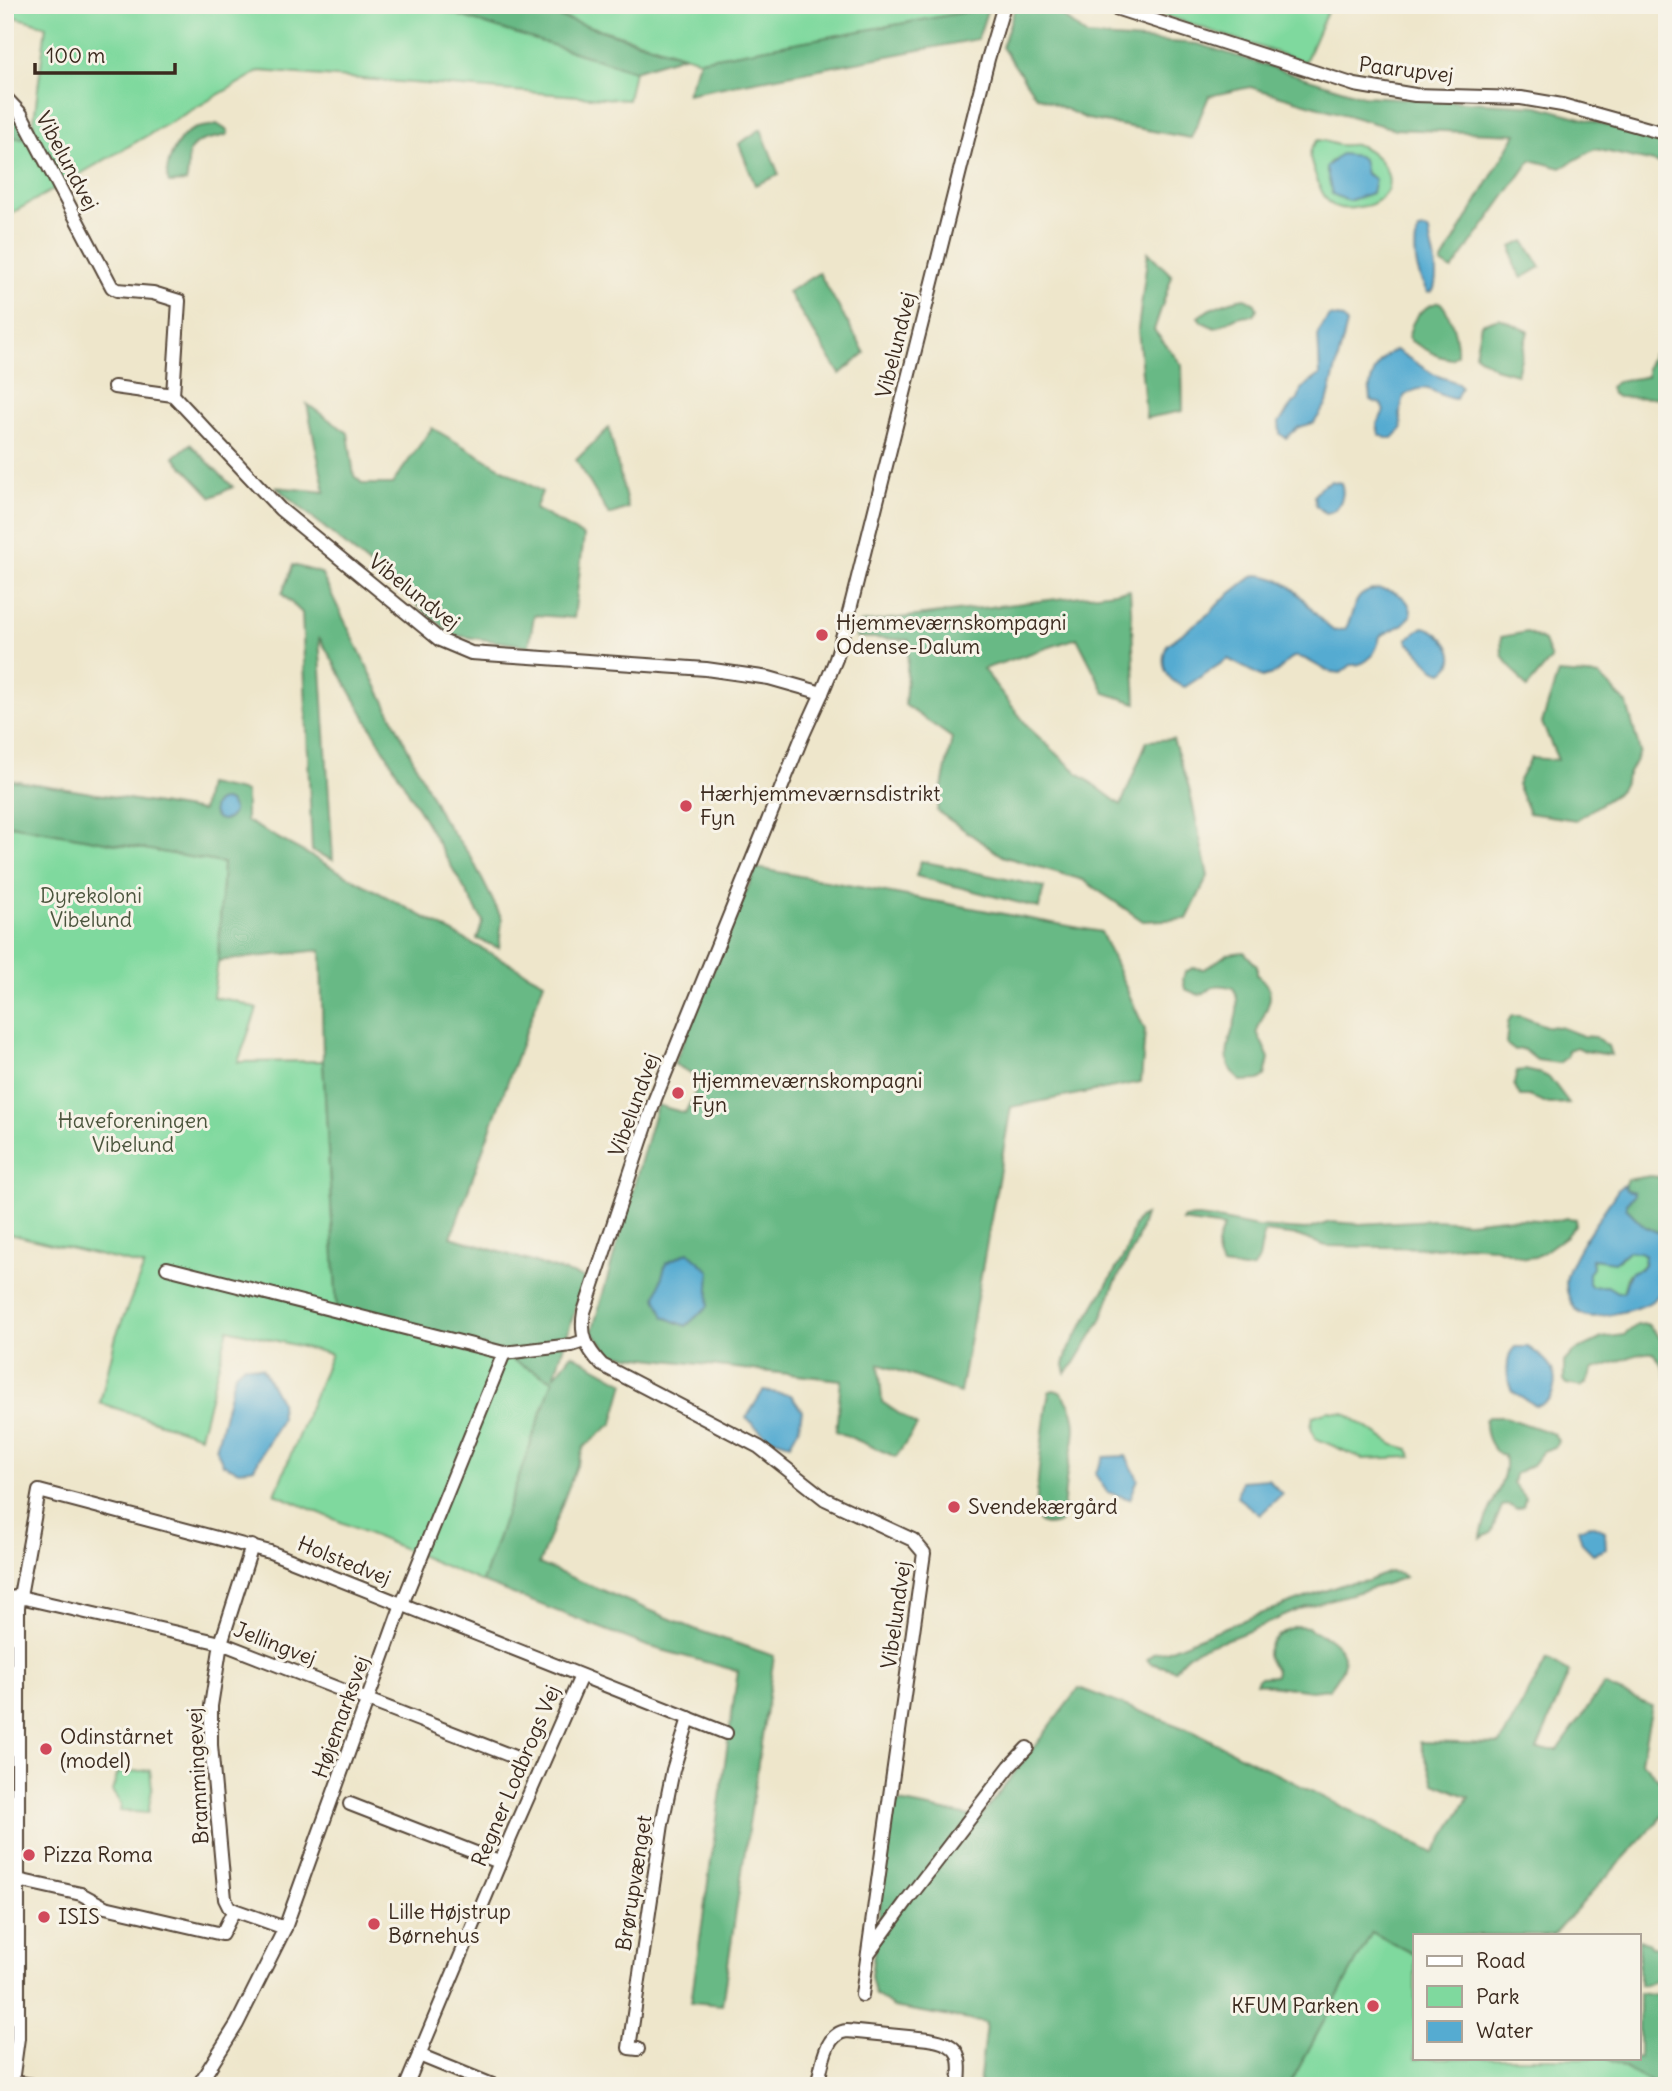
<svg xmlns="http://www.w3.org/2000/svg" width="1672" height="2091" font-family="Delius,sans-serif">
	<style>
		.green { fill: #7fd99e; stroke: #5d825e; stroke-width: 2; fill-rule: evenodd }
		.forest { fill: #67b985; stroke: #517252; stroke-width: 2 }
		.water { fill: #55abd1; stroke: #486a78; stroke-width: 2; fill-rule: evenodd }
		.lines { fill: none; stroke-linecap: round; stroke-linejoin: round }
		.minor-casing { stroke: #564638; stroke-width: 16 }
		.minor { stroke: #fff; stroke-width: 12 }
		.poi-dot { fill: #d1495b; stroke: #f7f3e8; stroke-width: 2.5 }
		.labels { text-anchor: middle; stroke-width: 6; stroke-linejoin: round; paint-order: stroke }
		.street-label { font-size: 21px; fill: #3b2a1e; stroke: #f7f3e8 }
		.poi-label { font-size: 21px; fill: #3b2a1e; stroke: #f7f3e8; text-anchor: start }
		.park-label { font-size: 21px; fill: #4c563e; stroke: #f7f3e8 }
	</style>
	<rect width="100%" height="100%" fill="#f7f3e8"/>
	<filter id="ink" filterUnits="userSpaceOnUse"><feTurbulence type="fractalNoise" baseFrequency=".0143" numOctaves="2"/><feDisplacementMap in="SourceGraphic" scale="14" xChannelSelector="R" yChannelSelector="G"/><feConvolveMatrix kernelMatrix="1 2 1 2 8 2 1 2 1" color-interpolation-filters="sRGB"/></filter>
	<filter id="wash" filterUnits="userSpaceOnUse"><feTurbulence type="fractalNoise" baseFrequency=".00686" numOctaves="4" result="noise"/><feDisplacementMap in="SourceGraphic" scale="28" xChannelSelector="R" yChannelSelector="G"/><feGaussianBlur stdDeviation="1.57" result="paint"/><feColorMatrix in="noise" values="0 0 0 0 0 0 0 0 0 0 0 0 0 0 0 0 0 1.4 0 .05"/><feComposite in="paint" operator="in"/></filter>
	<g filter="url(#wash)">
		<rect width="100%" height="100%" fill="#eee6cb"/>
		<g class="green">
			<path d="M5,5H426L634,71L628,100L260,71L5,217V137L28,138L33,128L46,26L5,14Z"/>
			<path d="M521,5H986L984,9L700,60Z"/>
			<path d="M1158,5H1330L1305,62L1154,12Z"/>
			<path d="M1318,140C1326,140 1331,144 1339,145C1346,146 1354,143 1361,146C1384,157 1403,187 1374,203C1369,206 1365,206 1359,207C1328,214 1324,198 1315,174C1310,160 1306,151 1318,140ZM1338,158L1371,176L1372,193L1348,201L1329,163Z"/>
			<path d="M5,824L223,863L218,961L213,997L236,1001L257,1009L238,1062L323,1061L337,1310L485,1347L553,1380L482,1582L275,1494L331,1354L228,1329L200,1436L100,1403L116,1336L144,1266L5,1233Z"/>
			<path d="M1628,1251L1640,1252L1645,1255C1646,1267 1638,1270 1628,1274L1623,1292H1617L1607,1286L1592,1287L1589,1283V1273L1593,1268L1592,1259L1618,1260Z"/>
			<path d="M1328,1411L1344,1413L1394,1445L1409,1449L1411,1457L1363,1459L1315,1438L1311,1427L1313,1416Z"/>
			<path d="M150,1770L152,1788L148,1813L120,1811L121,1804L112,1791L118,1773Z"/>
			<path d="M1372,1932L1415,1955V2058H1606L1658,2086H1289Z"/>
		</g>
		<g class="forest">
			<path d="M426,5H521L683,56L634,71Z"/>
			<path d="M1016,5H1048L1087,36L1198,44L1363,96L1538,106L1667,142V165L1595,149L1561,168L1531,160L1452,270L1441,263L1516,134L1394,129L1250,87L1209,96L1191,138L1087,119L1035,95L1002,47Z"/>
			<path d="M988,8L978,39L687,94L700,60Z"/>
			<path d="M5,107L18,117L28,138L5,137Z"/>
			<path d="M217,124L228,131V134C216,140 194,137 189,153C187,163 189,173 186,182L169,183C162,167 178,135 194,129C201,126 210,127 217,124Z"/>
			<path d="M761,129L779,175L755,185L739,144Z"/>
			<path d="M1524,241L1541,267L1522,278L1514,265L1512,247Z"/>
			<path d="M1148,252L1172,276L1154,330L1182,365L1183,411L1146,418L1138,329Z"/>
			<path d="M819,273L865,353L840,374L788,292Z"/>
			<path d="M1245,298L1255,304L1257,309L1254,315C1236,314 1230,322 1215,328L1202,322L1198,317C1209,308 1230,300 1245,298Z"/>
			<path d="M1440,302C1451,314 1458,339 1457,355L1451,359L1438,356L1411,341L1409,337C1411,319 1422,306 1440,302Z"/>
			<path d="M1499,318L1528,331L1517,374L1495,368L1475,354L1481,324Z"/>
			<path d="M1653,354H1660L1663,375L1667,374V398L1618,397L1612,394L1610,387C1622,376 1633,381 1647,376V368Z"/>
			<path d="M307,404L348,433L354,476L363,484H392L432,428L542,492L535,509L584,536L574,618L534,615L529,646L453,635L276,487L325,492Z"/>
			<path d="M609,428L628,508L609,515L576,460Z"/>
			<path d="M190,444L233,487L212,497L174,457Z"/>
			<path d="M293,565L321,573L442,818L471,857L502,919L499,948L477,939L483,921L319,637L333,860L312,851L302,613L282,594Z"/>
			<path d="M1130,590L1136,703L1105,693L1077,638L983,669L1030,729L1078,773L1121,805L1147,741L1173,739L1189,788L1208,876L1187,919L1143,921L1083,880L1002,856L937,811L952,738L905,705L909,640L856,637L859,623Z"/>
			<path d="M1527,632L1544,641L1551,659L1527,688L1502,655L1501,637Z"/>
			<path d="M1558,673L1600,676L1627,704L1640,752L1619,792L1576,820L1529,813L1517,784L1531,758L1558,760L1542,723Z"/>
			<path d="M5,779L202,811L207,784L246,792V821L544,982L451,1237L585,1278L554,1377L572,1354L624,1383L613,1423L584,1447L539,1564L697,1630L774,1656L722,2005L691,2002L738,1671L647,1646L482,1582L553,1380L485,1347L337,1310L323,1061L321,950L218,961L223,863L5,824Z"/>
			<path d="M921,861L1044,887L1039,908L916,876Z"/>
			<path d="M756,868L1101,932L1145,1030L1141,1082L1011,1107L960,1393L879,1364L882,1402L917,1426L896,1457L836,1431L841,1380L612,1354L592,1332L657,1105L685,1113L702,1079L674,1064Z"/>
			<path d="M1244,952L1257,966V975C1283,995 1263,1010 1257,1032L1269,1058L1265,1076L1259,1080L1241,1081C1206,1056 1251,1018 1233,988C1211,982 1216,988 1199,995L1185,989L1183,979L1185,972L1193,968L1204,969L1212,965L1227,954Z"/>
			<path d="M1511,1016H1520L1546,1026L1560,1027L1583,1036L1595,1037L1608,1046L1611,1055L1585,1051L1577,1047L1568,1050L1567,1057L1559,1063L1537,1060L1523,1049L1514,1050L1506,1044L1508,1023Z"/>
			<path d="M1525,1070L1542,1074L1550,1078L1569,1103L1549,1104L1529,1096H1520L1514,1084L1517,1071Z"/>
			<path d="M1650,1176L1667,1178V1236L1645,1227L1626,1208V1203L1634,1195V1192L1626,1190L1624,1185L1627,1180Z"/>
			<path d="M1145,1215L1136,1243L1114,1285L1101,1320L1075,1363L1066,1373L1064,1365L1068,1350L1125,1254L1134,1226L1139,1218Z"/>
			<path d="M1198,1217L1223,1220L1257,1227L1306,1230L1330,1222L1359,1224L1434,1220L1468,1222L1503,1218L1555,1221L1566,1218L1576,1219L1575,1225L1566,1236L1544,1252L1535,1257L1526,1258L1492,1247L1466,1245L1438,1248L1326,1246L1298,1236L1264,1232L1259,1259L1254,1268L1244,1269L1223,1266C1213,1253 1217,1240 1224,1227L1182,1221L1184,1218Z"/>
			<path d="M1647,1324C1669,1343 1667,1352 1667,1380L1664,1368L1653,1353C1637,1351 1611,1366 1593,1369L1586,1383L1581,1387L1567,1384L1564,1380V1362L1573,1352L1602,1338L1624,1335L1637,1325Z"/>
			<path d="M1053,1390C1060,1391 1062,1393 1066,1399C1083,1425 1071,1447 1067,1474C1064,1491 1065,1507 1060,1523C1054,1524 1044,1527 1039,1522C1031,1514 1046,1408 1049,1392Z"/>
			<path d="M1488,1417H1505L1554,1434L1558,1441L1555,1447L1543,1451L1532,1465L1515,1474L1513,1483L1525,1498L1523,1507L1516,1509L1509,1505L1502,1506L1491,1533L1481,1538C1483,1512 1511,1481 1504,1456C1490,1451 1484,1434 1485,1420Z"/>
			<path d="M1389,1572L1400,1573L1405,1577C1373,1590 1339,1596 1306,1607C1283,1616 1260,1627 1236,1636C1215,1644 1187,1647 1176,1670L1150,1663L1147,1659L1154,1653L1166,1651L1238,1622L1344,1584L1368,1581Z"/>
			<path d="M1296,1626L1308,1627C1314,1634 1319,1633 1327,1637C1352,1654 1346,1669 1329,1689L1311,1691L1256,1683L1259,1677L1275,1676L1276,1671C1273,1666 1268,1660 1267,1655C1266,1641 1285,1629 1296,1626Z"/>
			<path d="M1547,1659L1569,1672L1537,1750H1558L1604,1685L1652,1706L1641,1761L1667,1788V1811L1553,1935H1415V1955L1372,1932L1289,2086H979L986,2023L893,2007L875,1994L871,1976L894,1801L980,1818L1079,1688L1194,1732L1434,1853L1469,1797L1434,1783L1420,1742L1500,1744Z"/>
			<path d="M1639,1939L1647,1942L1651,1947L1665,1948C1671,1966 1658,1986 1639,1985Z"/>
			<path d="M1639,1993L1667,1997V2086H1658L1606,2058H1639Z"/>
		</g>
		<g class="water">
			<path d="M1341,154L1358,156L1363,159L1366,174L1375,179L1372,193L1348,201L1332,194L1326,167Z"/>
			<path d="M1425,229L1429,232C1431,251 1441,272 1433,291L1427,293C1426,287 1422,283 1420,277C1415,264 1413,241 1419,230Z"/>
			<path d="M1329,316L1343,318L1347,324L1327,403L1314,423L1299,427L1286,438L1280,434L1279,422C1288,414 1286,407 1298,400L1301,389L1320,375L1318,333Z"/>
			<path d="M1396,350L1435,375L1458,383L1461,387L1456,399C1434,398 1431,378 1404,396L1400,413L1402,429L1393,438H1386L1379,434L1377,424L1384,411L1381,404L1370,400C1367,382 1378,356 1396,350Z"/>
			<path d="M1331,481L1341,483C1346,495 1339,513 1325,513L1316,505L1314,496L1320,487Z"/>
			<path d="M1258,575C1301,579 1305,611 1334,631L1345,629C1353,619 1352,601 1363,594C1380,583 1413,593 1411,616L1402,625L1380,636C1377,652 1368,666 1351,665L1341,673C1320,673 1308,655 1294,657C1287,659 1283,667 1278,671C1273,675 1268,675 1262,677L1228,659L1185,687C1165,681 1159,663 1167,645L1211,612L1222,600L1253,576Z"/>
			<path d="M1423,627C1441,630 1466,658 1443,672C1426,669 1422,650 1408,643L1407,639Z"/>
			<circle cx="223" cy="810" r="10"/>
			<path d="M1624,1185L1626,1190L1634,1192V1195L1626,1203V1208L1645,1227L1667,1236C1667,1249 1670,1267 1667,1279C1660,1303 1642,1307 1622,1312C1603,1316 1581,1324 1571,1302C1567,1294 1565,1285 1567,1276C1575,1248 1603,1214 1619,1188ZM1628,1251L1640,1252L1645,1255L1644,1264L1640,1269C1625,1271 1629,1282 1623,1292H1617L1607,1286L1591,1287L1589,1283V1273L1593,1268L1592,1259L1614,1262Z"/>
			<path d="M688,1252L710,1271L708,1306L686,1326L664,1317L656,1297L666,1263Z"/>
			<path d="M1515,1347H1528C1535,1352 1545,1358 1550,1366C1559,1380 1555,1404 1535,1405L1512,1391C1506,1379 1505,1356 1515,1347Z"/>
			<path d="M244,1365L262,1368L280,1401L281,1419L254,1468L239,1471L223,1464L216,1449L235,1373Z"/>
			<path d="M763,1391L791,1395L802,1411L799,1428L790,1444L767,1437L746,1418Z"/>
			<path d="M1126,1456L1138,1479L1130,1499L1107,1492L1095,1474L1104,1457Z"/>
			<path d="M1268,1479L1282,1494L1260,1515L1237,1497L1241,1481Z"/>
			<path d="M1591,1525L1605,1531L1606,1549L1593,1554L1582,1543L1578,1529Z"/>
		</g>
	</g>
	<g filter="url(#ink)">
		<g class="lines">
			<g class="minor-casing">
				<g id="minor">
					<path d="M1106,5L1355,85L1415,95L1521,98L1562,105L1667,134"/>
					<path d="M5,97L21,114L112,287L117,290L153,293L179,301L173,395"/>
					<path d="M114,387L173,395L280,509L440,640L471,653L706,669L769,678L822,693"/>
					<path d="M167,1268L504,1353L572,1345L584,1341"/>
					<path d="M252,1546L221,1643L211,1706V1745L225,1899L229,1907L234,1910L285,1928"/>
					<path d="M5,1598L20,1597L221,1643L522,1760"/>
					<path d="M350,1804L499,1862"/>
					<path d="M18,1880L81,1894L105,1907L222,1934L234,1910"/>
					<path d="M868,1954L908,1899L1010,1766L1027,1748"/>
					<path d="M862,1995L924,1553L913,1540L825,1499L759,1447L602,1365C586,1348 580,1335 584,1312L655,1099L802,737L822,693L836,659L850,609L988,59L1004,5"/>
					<path d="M638,2049L629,2048L662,1824L673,1770L689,1718"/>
					<path d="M419,2055L495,2086"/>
					<path d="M6,2081L40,2086"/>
					<path d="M12,2082L18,2038V1607L39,1491L270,1552L726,1733"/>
					<path d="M198,2086L237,2024L285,1928L402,1604L504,1353"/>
					<path d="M406,2086L511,1836L581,1676"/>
					<path d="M817,2086C822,2068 824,2033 847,2031L929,2039C962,2044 961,2057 959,2086"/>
				</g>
			</g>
			<use href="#minor" class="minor"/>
		</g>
	</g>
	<g class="poi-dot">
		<circle cx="822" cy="635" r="7"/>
		<circle cx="686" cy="806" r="7"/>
		<circle cx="678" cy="1093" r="7"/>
		<circle cx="954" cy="1507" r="7"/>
		<circle cx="46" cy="1749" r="7"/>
		<circle cx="29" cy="1855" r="7"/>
		<circle cx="44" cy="1917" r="7"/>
		<circle cx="374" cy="1924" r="7"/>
		<circle cx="1373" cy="2006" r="7"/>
	</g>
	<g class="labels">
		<g class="street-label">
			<text transform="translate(1406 70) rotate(7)" y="7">Paarupvej</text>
			<text transform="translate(67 161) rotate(62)" y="7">Vibelundvej</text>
			<text transform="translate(896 345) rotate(-76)" y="7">Vibelundvej</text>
			<text transform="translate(414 592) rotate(38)" y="7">Vibelundvej</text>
			<text transform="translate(634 1105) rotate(-70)" y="7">Vibelundvej</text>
			<text transform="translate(344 1561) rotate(22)" y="7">Holstedvej</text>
			<text transform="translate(896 1615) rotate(-82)" y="7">Vibelundvej</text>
			<text transform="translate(275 1644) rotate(21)" y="7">Jellingvej</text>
			<text transform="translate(341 1717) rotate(-70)" y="7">Højemarksvej</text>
			<text transform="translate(198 1776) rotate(-93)" y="7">Brammingevej</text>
			<text transform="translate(516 1776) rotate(-67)" y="7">Regner Lodbrogs Vej</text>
			<text transform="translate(634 1883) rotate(-81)" y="7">Brørupvænget</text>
		</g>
		<g class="poi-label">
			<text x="836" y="630">Hjemmeværnskompagni<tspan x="836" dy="24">Odense-Dalum</tspan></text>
			<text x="700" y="801">Hærhjemmeværnsdistrikt<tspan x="700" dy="24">Fyn</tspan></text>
			<text x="692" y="1088">Hjemmeværnskompagni<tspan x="692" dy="24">Fyn</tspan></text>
			<text x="968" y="1514">Svendekærgård</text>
			<text x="60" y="1744">Odinstårnet<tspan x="60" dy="24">(model)</tspan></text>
			<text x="43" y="1862">Pizza Roma</text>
			<text x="388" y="1919">Lille Højstrup<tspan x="388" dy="24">Børnehus</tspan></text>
			<text x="58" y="1924">ISIS</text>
			<text x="1359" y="2013" text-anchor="end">KFUM Parken</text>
		</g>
		<g class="park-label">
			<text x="91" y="903">Dyrekoloni<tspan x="91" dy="24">Vibelund</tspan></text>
			<text x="133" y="1128">Haveforeningen<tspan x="133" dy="24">Vibelund</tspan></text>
		</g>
	</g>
	<rect width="1672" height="2091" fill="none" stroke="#f7f3e8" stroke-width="28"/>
	<rect x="1413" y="1934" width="228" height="126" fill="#f7f3e8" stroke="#aca397" stroke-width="2"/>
	<rect x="1427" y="1956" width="35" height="10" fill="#ffffff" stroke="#aca397" stroke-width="2"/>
	<text x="1476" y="1968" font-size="21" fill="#3b2a1e">Road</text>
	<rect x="1427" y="1986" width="35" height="21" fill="#7fd99e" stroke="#aca397" stroke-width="2"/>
	<text x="1476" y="2004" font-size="21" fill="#3b2a1e">Park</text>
	<rect x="1427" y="2021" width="35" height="21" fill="#55abd1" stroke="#aca397" stroke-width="2"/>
	<text x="1476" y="2038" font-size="21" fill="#3b2a1e">Water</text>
	<path d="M35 63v10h140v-10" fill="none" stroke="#3b2a1e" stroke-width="3.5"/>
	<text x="46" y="63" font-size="21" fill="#3b2a1e" stroke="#f7f3e8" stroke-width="5" paint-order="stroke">100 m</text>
</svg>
